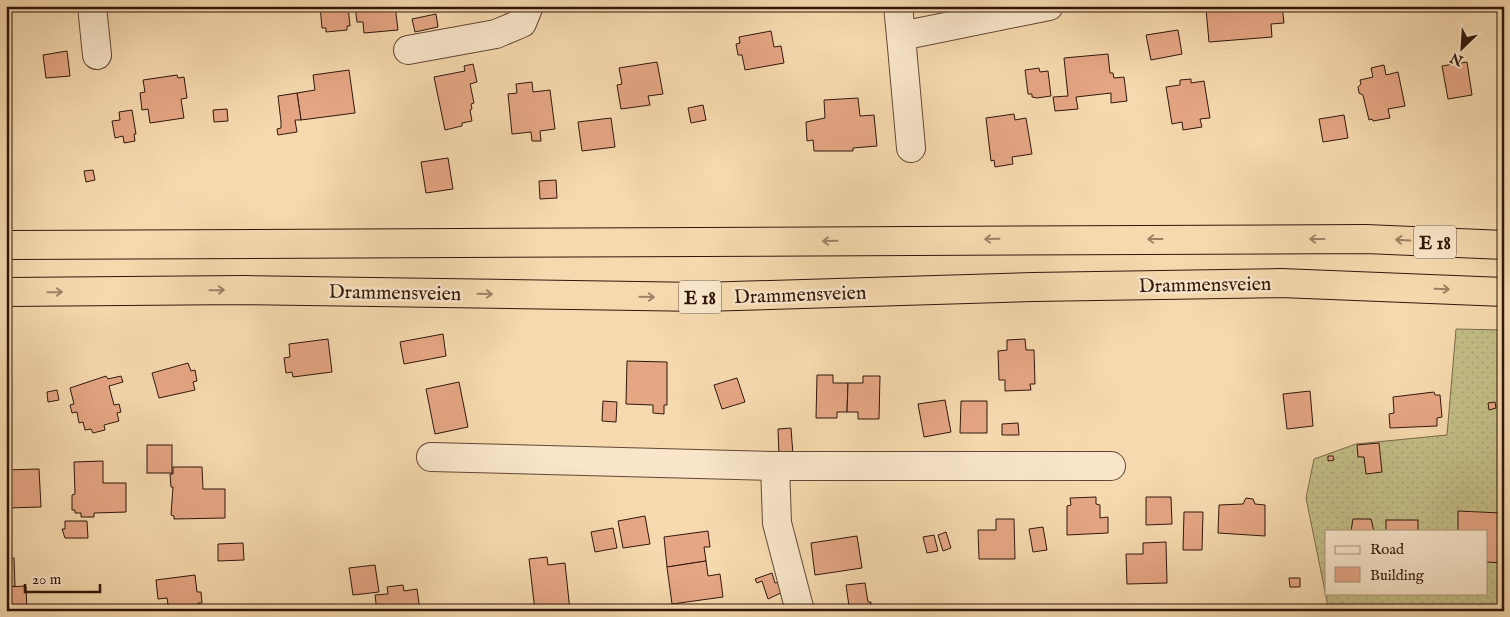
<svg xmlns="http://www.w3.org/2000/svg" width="1510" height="617" font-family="'IM FELL English',serif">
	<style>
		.grass { fill: url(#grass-dots); stroke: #7a6a48; fill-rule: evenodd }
		.building { fill: #e5a684; stroke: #31170b }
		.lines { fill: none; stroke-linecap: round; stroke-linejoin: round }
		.minor-casing { stroke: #624834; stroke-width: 30 }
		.highway-casing { stroke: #31170b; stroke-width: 30 }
		.minor { stroke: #f9e6ca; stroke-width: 28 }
		.highway { stroke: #f6d9ae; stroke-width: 28 }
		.oneway { stroke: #9d8265 }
		.labels { text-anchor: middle; stroke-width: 5; stroke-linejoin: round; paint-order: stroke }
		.shield { fill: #f9e6ca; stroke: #6d5544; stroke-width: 1 }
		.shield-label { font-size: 19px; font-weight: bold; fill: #31170b }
		.street-label { font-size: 20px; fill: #31170b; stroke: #f9e6ca }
	</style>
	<defs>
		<pattern id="grass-dots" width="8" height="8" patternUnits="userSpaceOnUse" patternTransform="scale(1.25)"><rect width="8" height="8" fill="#c3bd86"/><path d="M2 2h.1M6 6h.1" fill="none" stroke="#a8a272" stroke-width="1.8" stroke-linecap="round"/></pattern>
	</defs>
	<rect width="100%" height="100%" fill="#f6d9ae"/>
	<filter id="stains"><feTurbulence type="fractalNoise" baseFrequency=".004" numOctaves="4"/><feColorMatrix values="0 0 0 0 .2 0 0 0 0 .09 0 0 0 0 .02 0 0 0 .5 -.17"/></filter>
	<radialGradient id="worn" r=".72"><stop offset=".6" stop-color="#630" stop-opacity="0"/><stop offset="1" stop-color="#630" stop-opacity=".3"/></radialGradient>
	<path class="grass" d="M1456,329L1504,330V611H1329L1306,498L1314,459L1356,444L1447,435ZM1326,531H1486V593H1326Z"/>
	<g class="building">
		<path d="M320,6H348L350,26H347V30L326,32V28H322Z"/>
		<path d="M355,6H395L398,30L364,33L363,22H357Z"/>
		<path d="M683,6H711L684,10Z"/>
		<path d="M1239,6H1282L1284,23L1271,24L1272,37L1209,42L1206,9Z"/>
		<path d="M436,14L438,27L415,32L412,19Z"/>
		<path d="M1178,30L1182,54L1151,60L1146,35Z"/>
		<path d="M771,31L774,47L781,46L784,63L745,70L742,55H738L736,44L740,43L739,37Z"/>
		<path d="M67,51L70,76L46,78L43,55Z"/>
		<path d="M1108,54L1110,73H1113L1114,78L1124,77L1127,101L1111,103V93L1076,97L1078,109L1055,111L1053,97L1068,96L1064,58Z"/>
		<path d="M657,62L663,94L648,96L650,105L621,109L617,85L622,84L619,68Z"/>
		<path d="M1467,62L1472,95L1448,99L1442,66Z"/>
		<path d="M473,64L477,82L470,84L474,103L471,104L472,109L470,110L472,121L462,123V126L445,130L434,77L465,71L464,66Z"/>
		<path d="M1384,65L1386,75L1398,72L1405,106L1388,109L1390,118L1373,121L1372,119L1369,120L1363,95L1359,93L1358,87L1361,84L1360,80L1373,77L1371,68Z"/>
		<path d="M1039,68L1040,72L1048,71L1051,96L1037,98L1032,97V94H1028L1025,70Z"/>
		<path d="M349,70L355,113L301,120L297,93L315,90L313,75Z"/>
		<path d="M177,75L178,78L184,77L187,98L181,99L184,118L150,123L148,109L142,110L140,93L145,92L143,80Z"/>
		<path d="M1191,79V83L1204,81L1210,118L1200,119L1202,127L1183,130L1182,122L1172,124L1166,87L1180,85V80Z"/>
		<path d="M532,82L533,92L550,90L555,129L540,131L541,141H532L531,132L512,134L508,94L517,93L516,84Z"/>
		<path d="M297,93L301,120H295L297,132L278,135L277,129L281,128V122L278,96Z"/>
		<path d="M858,98L860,116L874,115L877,146L853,148V151H814L813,140L807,141L806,122L825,118L824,100Z"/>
		<path d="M703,105L706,120L691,123L688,108Z"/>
		<path d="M227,109L228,121L214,122L213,110Z"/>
		<path d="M132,110L136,134H134L135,141L124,143L123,136L115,138L112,121L120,120L119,112Z"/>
		<path d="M1014,114L1015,120L1026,118L1032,154L1012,157L1013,164L995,167L994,160L991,161L986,118Z"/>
		<path d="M1344,115L1348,138L1323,142L1319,119Z"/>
		<path d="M611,118L615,147L582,151L578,122Z"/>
		<path d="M448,158L453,189L426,193L421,162Z"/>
		<path d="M93,170L95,180L86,182L84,171Z"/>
		<path d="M556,180L557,198L540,199L539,181Z"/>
		<path d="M443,334L446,356L404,364L400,342Z"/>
		<path d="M328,339L332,372L293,377L292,372L286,373L284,358L290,357L289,344Z"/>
		<path d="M1025,339L1026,350H1034L1035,384H1030L1031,390L1005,391V380H999L998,351L1007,350V340Z"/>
		<path d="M627,361L667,362V405H664V414L653,413V405L626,404Z"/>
		<path d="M188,363L191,371L195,370L197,381L193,382L195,390L159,398L152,373Z"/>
		<path d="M817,375H833V383H848L847,412H837V418H816Z"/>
		<path d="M106,376L108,379L121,376L123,382L109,386L114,405L119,404L121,412L117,413L119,421L104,425L105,430L93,433L91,429L85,430L83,422L79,423L77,412L72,413L70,405L74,404L70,388Z"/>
		<path d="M863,376H880L879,419H858V412H847L848,383H863Z"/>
		<path d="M737,378L745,402L722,409L714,385Z"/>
		<path d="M459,382L468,427L435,434L426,389Z"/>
		<path d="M57,390L59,400L48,402L47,392Z"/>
		<path d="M1310,391L1313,426L1287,429L1283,394Z"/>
		<path d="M1434,392L1435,395H1440L1442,417L1437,418V426L1390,428L1389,414L1394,413L1393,397Z"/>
		<path d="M945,400L951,432L924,437L918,404Z"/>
		<path d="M603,401L617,402L616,422L602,421Z"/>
		<path d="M961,401H987V433H960Z"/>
		<path d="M1495,402L1496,408L1489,410L1488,403Z"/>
		<path d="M1018,423L1019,435H1002V424Z"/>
		<path d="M791,428L793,455L779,456L778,429Z"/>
		<path d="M1379,443L1382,472L1366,474L1364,457H1358L1357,445Z"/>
		<rect x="147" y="445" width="25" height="28"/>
		<path d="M1328,456H1333L1334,460L1328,461Z"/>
		<path d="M103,461V483H126V512L94,513V517H81V513H75V510H72V495L75,494L74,462Z"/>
		<path d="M173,467H202L203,489H225V518L174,519V516L171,515L173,487H171L170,474H173Z"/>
		<path d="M39,469L41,507L6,508V470Z"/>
		<path d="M1096,497V504L1100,505V518L1108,517V533L1067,535V506L1071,505L1070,498Z"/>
		<path d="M1146,497H1171L1172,524L1146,525Z"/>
		<path d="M1246,498L1253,499L1255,504L1265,505V536L1218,533L1219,505L1243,504Z"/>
		<path d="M1458,511L1501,513L1500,529H1504V563L1486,562V531H1458Z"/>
		<path d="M1184,512H1203L1202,550H1183Z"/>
		<path d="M645,516L650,544L623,548L618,521Z"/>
		<path d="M996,519H1014L1015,559H979L978,530H996Z"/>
		<path d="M1353,519H1371L1374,531H1351Z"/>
		<rect x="1386" y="520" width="32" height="11"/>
		<path d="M65,521H87L88,538H65L62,529H65Z"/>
		<path d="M1043,527L1047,550L1033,552L1029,529Z"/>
		<path d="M613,528L617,548L595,552L591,532Z"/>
		<path d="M708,531L710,547H704L706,561L667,567L664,537Z"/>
		<path d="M946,532L951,548L943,551L938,535Z"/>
		<path d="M934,535L938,551L927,553L923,537Z"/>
		<path d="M857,536L862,568L815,575L811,543Z"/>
		<path d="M1166,542L1167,583L1127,584L1126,554H1143V543Z"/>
		<path d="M243,543L244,560L218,561V544Z"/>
		<path d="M547,557L548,565L565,563L570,611H535L529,559Z"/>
		<path d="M6,558H14L15,586L6,587Z"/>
		<path d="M706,561L708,576L720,574L723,597L672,604L667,567Z"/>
		<path d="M375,565L379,592L353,595L349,568Z"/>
		<path d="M772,573L775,583L780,582L783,592L768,599L762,581L757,583L755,579Z"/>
		<path d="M195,575L197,592H201L202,603H198L199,611H169L167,598L158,599L156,580Z"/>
		<path d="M1289,578H1300V587H1290Z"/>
		<path d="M865,583L868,602H871V606L881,605V611H847L846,606H849L846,585Z"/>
		<path d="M403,585L404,591L417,589L420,611H377L375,595L388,594L387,587Z"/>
		<path d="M26,586L27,611H6V587Z"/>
	</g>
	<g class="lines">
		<g class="minor-casing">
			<g id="minor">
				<path d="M92,6L97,55"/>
				<path d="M898,6L901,36L1049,6"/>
				<path d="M901,36L911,148"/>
				<path d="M408,50L496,34L522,23L529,6"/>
				<path d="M431,457L775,466H1111"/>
				<path d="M775,466L777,523L800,611"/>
			</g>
		</g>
		<g class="highway-casing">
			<g id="highway">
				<path d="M6,245L1366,239L1504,245"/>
				<path d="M6,292L244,290L702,297L1033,287L1281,283L1504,292"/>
			</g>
		</g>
		<use href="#minor" class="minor"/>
		<use href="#highway" class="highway"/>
	</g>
	<defs><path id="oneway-shaft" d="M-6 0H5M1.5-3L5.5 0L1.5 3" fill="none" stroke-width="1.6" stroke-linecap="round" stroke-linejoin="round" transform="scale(1.25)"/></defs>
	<g class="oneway">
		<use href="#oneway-shaft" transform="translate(992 239) rotate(179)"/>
		<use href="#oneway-shaft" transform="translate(1155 239) rotate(-180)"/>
		<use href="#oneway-shaft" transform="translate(1317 239) rotate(-180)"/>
		<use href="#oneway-shaft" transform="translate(1403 240) rotate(-177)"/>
		<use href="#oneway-shaft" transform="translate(830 241) rotate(179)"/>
		<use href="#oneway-shaft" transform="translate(1442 289) rotate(2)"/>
		<use href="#oneway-shaft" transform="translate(217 290) rotate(-1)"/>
		<use href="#oneway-shaft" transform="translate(55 292) rotate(-1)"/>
		<use href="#oneway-shaft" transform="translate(485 294) rotate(1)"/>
		<use href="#oneway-shaft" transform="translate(647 297) rotate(1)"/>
	</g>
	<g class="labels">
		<g class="shield">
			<rect x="1414" y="225.5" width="42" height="33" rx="4"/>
			<rect x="679" y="280.5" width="42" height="33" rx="4"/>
		</g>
		<g class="shield-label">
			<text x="1435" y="249">E 18</text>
			<text x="700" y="304">E 18</text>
		</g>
		<g class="street-label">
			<text transform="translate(1205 284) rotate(-1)" y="7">Drammensveien</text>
			<text transform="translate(395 292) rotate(1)" y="7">Drammensveien</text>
			<text transform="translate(800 294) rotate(-2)" y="7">Drammensveien</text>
		</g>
	</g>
	<rect width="1510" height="617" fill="none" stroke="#f6d9ae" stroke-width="25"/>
	<rect x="8" y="8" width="1495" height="602" fill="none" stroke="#31170b" stroke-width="2.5"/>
	<rect x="12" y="12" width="1485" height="592" fill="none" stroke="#31170b"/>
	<rect x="1325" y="530" width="162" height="65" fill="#f9e6ca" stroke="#a9937e"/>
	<rect x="1335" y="546" width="25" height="8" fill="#f9e6ca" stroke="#a9937e"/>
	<text x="1370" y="554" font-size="15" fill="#31170b">Road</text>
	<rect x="1335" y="567" width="25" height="15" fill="#e5a684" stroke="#a9937e"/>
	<text x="1370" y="580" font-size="15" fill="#31170b">Building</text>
	<g transform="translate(1462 48) rotate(205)" stroke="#f9e6ca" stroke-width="4" paint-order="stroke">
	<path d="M0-4L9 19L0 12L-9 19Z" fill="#31170b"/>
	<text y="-8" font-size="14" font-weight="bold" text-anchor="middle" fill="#31170b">N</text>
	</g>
	<path d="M25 584v8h75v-8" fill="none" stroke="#31170b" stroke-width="2.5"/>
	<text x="32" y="584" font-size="15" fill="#31170b" stroke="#f9e6ca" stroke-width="4" paint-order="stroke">20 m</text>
	<rect width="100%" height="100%" filter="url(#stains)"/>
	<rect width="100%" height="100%" fill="url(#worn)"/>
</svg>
